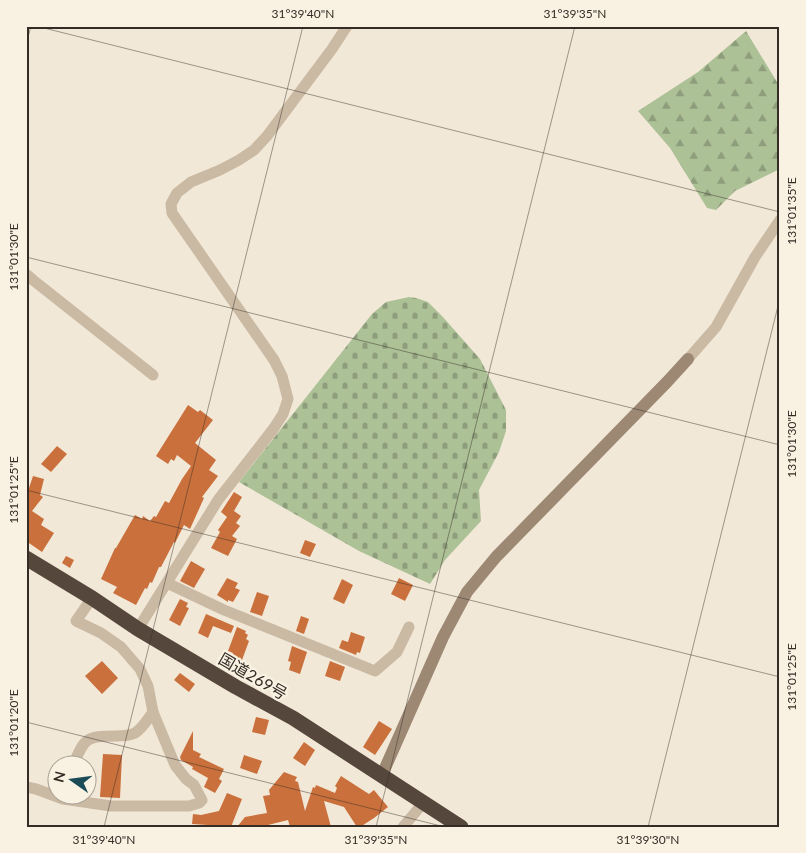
<svg xmlns="http://www.w3.org/2000/svg" width="806" height="853" font-family="Lato,'Noto Sans JP',sans-serif">
	<style>
		.forest { fill: url(#forest-firs) }
		.cemetery { fill: url(#cemetery-stones) }
		.building { fill: #ca703c }
		.lines { fill: none; stroke-linecap: round; stroke-linejoin: round }
		.street { stroke: #cab9a3; stroke-width: 11 }
		.secondary { stroke: #9d8874; stroke-width: 12 }
		.highway { stroke: #56473c; stroke-width: 15 }
		.ticks { fill: none; stroke: #342c25; stroke-width: 1; stroke-opacity: 0.45 }
		.labels { text-anchor: middle; stroke-width: 4.5; stroke-linejoin: round; paint-order: stroke }
		.street-label { font-size: 16px; fill: #342c25; stroke: #f9f2e3 }
		.neatline { fill: none; stroke: #342c25; stroke-width: 2 }
		.ticks-label { font-size: 12px; text-anchor: middle; fill: #342c25 }
	</style>
	<defs>
		<pattern id="forest-firs" width="22" height="20" patternUnits="userSpaceOnUse" patternTransform="scale(1.25)"><rect width="22" height="20" fill="#adc197"/><path d="M5 1l3.5 6h-7zM16 11l3.5 6h-7z" fill="#8e9d7b"/></pattern>
		<pattern id="cemetery-stones" width="16" height="16" patternUnits="userSpaceOnUse" patternTransform="scale(1.25)"><rect width="16" height="16" fill="#adc197"/><path d="M2 7V4a2 2 0 0 1 4 0v3zM10 15v-3a2 2 0 0 1 4 0v3z" fill="#8e9d7b"/></pattern>
	</defs>
	<rect width="100%" height="100%" fill="#f2e8d7"/>
	<path class="forest" d="M746,31L780,87V169L735,191L716,210L707,208L670,148L638,111L698,72Z"/>
	<path class="cemetery" d="M409,297L416,298L428,302L442,316L480,359L506,410V431L499,452L479,490L481,521L445,560L430,584L359,551L239,482L372,314L386,302Z"/>
	<g class="building">
		<path d="M188,405L198,412L200,410L213,420L195,443L216,460L209,470L218,476L202,497L204,498L190,529L184,525L175,543L174,542L161,567H159L152,583L150,582L147,589L145,588L136,605L113,593L117,587L101,579L115,548H116L135,515L142,519L143,516L150,521L154,516L156,517L165,501L169,503L182,479L191,466L177,455L174,461L171,459L168,464L156,456L178,421Z"/>
		<path d="M57,446L67,454L51,472L41,464Z"/>
		<path d="M33,476L44,479L40,495L43,497L32,511L44,519L41,525L54,533L42,552L26,541V497Z"/>
		<path d="M234,492L242,497L234,511L241,516L236,523L240,526L232,536L237,539L228,556L211,548L220,532L218,530L227,517L221,512Z"/>
		<path d="M305,540L316,544L310,557L300,553Z"/>
		<path d="M66,556L74,560L70,568L62,563Z"/>
		<path d="M191,561L205,569L194,588L180,581Z"/>
		<path d="M227,578L238,583L235,588L240,590L233,602L228,600V602L217,595Z"/>
		<path d="M399,578L413,585L405,601L391,594Z"/>
		<path d="M342,579L353,585L344,604L333,599Z"/>
		<path d="M257,592L269,596L262,616L250,612Z"/>
		<path d="M180,599L188,603L186,607L189,608L180,626L169,620Z"/>
		<path d="M206,614L234,626L231,633L213,626L208,638L198,633Z"/>
		<path d="M301,616L309,619L304,634L296,631Z"/>
		<path d="M237,627L246,631L245,633L248,635L246,639L249,641L242,660L232,656L233,653L228,651Z"/>
		<path d="M351,632L365,637L360,653L357,652L356,655L339,648L342,640L348,642Z"/>
		<path d="M292,646L307,652L300,674L289,670L291,662L288,661Z"/>
		<path d="M102,661L118,678L102,694L85,676Z"/>
		<path d="M330,661L345,667L340,681L325,676Z"/>
		<path d="M180,673L195,684L189,692L174,680Z"/>
		<path d="M256,717L269,720L265,735L252,732Z"/>
		<path d="M379,721L392,729L375,755L363,747Z"/>
		<path d="M193,731V750L201,754L199,757L224,769L219,779L222,781L215,793L204,787L208,778L192,769L193,767L181,760L180,757Z"/>
		<path d="M304,742L315,750L305,766L293,758Z"/>
		<path d="M103,754L122,755L120,798L100,797Z"/>
		<path d="M244,755L262,761L257,774L240,768Z"/>
		<path d="M284,772L297,777L295,781L298,782L305,811L313,787L315,788L316,785L335,793L337,788L335,786L341,776L369,794L374,790L388,807L374,818L360,827H357L344,807L324,801L331,827H290L288,820L268,825V827H237L245,817L267,813L263,796L270,795L269,790Z"/>
		<path d="M227,793L242,799L231,827H209L208,825L192,824L193,814L201,815L219,811Z"/>
	</g>
	<g class="lines">
		<g class="street">
			<path d="M26,274L33,280L153,375"/>
			<path d="M688,359L716,327L755,257L780,220"/>
			<path d="M167,583L224,610L375,671L397,652L409,627"/>
			<path d="M138,629L218,500L274,428L283,414L288,399L282,376L274,360L172,213L171,204L177,193L191,182L220,170L239,160L254,150L267,136L332,49L347,26"/>
			<path d="M73,766C84,738 86,736 116,736C123,736 129,736 135,733C143,728 148,719 153,712"/>
			<path d="M26,787L36,789L63,799L111,806H189L199,803L202,800L194,785L186,779L175,765L153,712L148,686L140,669L121,647L101,633L76,621L92,598"/>
			<path d="M403,827L424,802"/>
		</g>
		<path class="secondary" d="M382,775L443,637L467,592L496,557L667,382L688,359"/>
		<path class="highway" d="M26,558L92,598L138,629L236,687L293,718L461,827"/>
	</g>
	<path class="ticks" d="M36,26L780,212M26,45L31,26M26,257L780,445M26,490L780,677M26,722L445,827M104,827L303,26M376,827L575,26M648,827L780,298"/>
	<g class="labels">
		<g class="street-label">
			<text transform="translate(253 676) rotate(30)" y="6">国道269号</text>
		</g>
	</g>
	<rect width="806" height="853" fill="none" stroke="#f9f2e3" stroke-width="55"/>
	<g transform="translate(72 780) rotate(284)"><circle r="24" fill="#f9f2e3" stroke="#aaa397"/>
	<path d="M0-4L9 19L0 12L-9 19Z" fill="#1a4b57"/>
	<text y="-8" font-size="14" font-weight="bold" text-anchor="middle" fill="#342c25">N</text>
	</g>
	<rect x="28" y="28" width="750" height="798" class="neatline"/>
	<g class="ticks-label">
		<text x="303" y="18">31°39'40"N</text>
		<text x="575" y="18">31°39'35"N</text>
		<text transform="translate(792 211) rotate(-90)" y="4">131°01'35"E</text>
		<text transform="translate(14 257) rotate(-90)" y="4">131°01'30"E</text>
		<text transform="translate(792 444) rotate(-90)" y="4">131°01'30"E</text>
		<text transform="translate(14 490) rotate(-90)" y="4">131°01'25"E</text>
		<text transform="translate(792 677) rotate(-90)" y="4">131°01'25"E</text>
		<text transform="translate(14 723) rotate(-90)" y="4">131°01'20"E</text>
		<text x="104" y="844">31°39'40"N</text>
		<text x="376" y="844">31°39'35"N</text>
		<text x="648" y="844">31°39'30"N</text>
	</g>
</svg>
